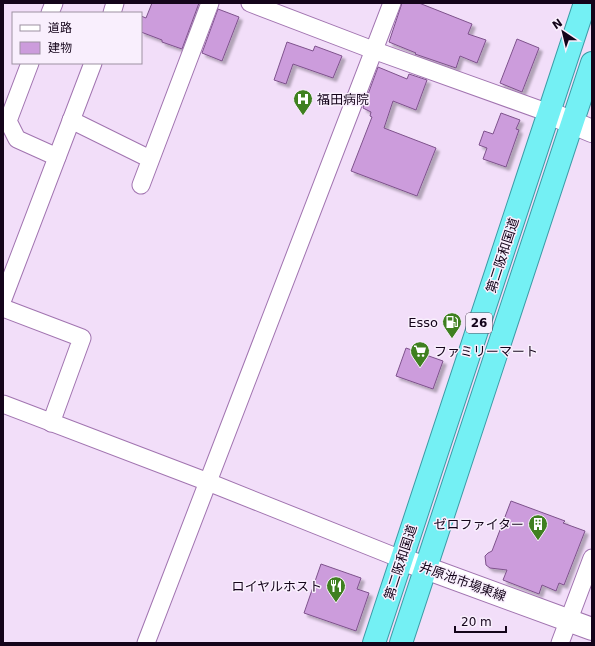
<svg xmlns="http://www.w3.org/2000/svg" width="595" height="646" font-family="'DejaVu Sans','Noto Sans JP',sans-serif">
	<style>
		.building { fill: #cc9cdc; stroke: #7e528c; filter: url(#shadow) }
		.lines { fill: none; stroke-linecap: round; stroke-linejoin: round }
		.minor-casing { stroke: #a174b0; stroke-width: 19 }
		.tertiary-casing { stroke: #a174b0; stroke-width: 24 }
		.trunk-casing { stroke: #3c9ba6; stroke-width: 24 }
		.minor { stroke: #fff; stroke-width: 17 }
		.tertiary { stroke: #fff; stroke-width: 22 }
		.trunk { stroke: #74f0f4; stroke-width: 22 }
		.labels { text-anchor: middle; stroke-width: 3; stroke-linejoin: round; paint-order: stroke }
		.shield { fill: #f9effd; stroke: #594a5e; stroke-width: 1 }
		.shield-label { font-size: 12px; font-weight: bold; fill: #14041a }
		.poi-label { font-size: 13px; fill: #14041a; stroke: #f9effd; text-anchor: end }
		.street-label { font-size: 13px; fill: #14041a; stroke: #f9effd }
	</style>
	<defs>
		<filter id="shadow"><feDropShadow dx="3.5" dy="3.5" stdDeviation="1" flood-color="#0004"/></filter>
	</defs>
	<rect width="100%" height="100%" fill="#f2def9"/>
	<g class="building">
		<path d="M152,3H199L182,49L162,42V40L141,32V16L146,18Z"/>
		<path d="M402,3H419L472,24L468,34L486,40L477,63L460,56L456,68L415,54L416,53L389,42Z"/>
		<path d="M218,9L239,17L222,61L202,53Z"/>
		<path d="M517,39L539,48L522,92L500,83Z"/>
		<path d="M287,42L313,51L315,46L342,56L333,78L293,64L286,84L274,80Z"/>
		<path d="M378,67L407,79L409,74L427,80L416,110L393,101L384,128L436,148L417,196L351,171L372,117L370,116L371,112L363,108Z"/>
		<path d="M501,113L520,120L516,129L519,130L506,167L483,159L487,148L479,145L484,131L493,134Z"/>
		<path d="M406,348L443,361L433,389L396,376Z"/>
		<path d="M511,501L565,521L563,523L585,531L564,585L559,583L556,591L542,585L539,594L503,580L507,570L490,568L486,565L485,556L488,553L492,551Z"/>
		<path d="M321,564L361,578L357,589L369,593L356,631L304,613Z"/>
	</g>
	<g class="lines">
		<g class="minor-casing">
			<g id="minor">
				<path d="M250,3L373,50L549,113"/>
				<path d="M50,13L54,3"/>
				<path d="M112,13L115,3"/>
				<path d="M30,63L8,121L17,139L57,157"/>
				<path d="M71,120L150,159"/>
				<path d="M141,185L210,3"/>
				<path d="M3,299L93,63"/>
				<path d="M3,308L82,338L51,423"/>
				<path d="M3,404L208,482L401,559"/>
				<path d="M146,643L392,3"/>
				<path d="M560,643L592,558"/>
			</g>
		</g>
		<g class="tertiary-casing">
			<g id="tertiary">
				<path d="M549,113L592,131"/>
				<path d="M401,559L592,629"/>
			</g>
		</g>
		<g class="trunk-casing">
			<g id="trunk">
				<path d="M374,643L585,3"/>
				<path d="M401,643L592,63"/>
			</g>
		</g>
		<use href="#minor" class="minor"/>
		<use href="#tertiary" class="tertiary"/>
		<use href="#trunk" class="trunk"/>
	</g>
	<defs>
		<g id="hospital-pin" transform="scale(1)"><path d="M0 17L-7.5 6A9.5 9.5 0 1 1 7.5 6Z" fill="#3f8020" stroke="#f9effd"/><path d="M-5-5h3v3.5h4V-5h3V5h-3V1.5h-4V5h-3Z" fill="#fff"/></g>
		<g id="fuel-pin" transform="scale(1)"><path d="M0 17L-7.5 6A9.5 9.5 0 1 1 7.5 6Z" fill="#3f8020" stroke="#f9effd"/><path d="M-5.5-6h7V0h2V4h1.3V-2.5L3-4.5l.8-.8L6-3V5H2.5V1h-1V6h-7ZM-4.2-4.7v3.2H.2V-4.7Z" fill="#fff"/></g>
		<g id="supermarket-pin" transform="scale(1)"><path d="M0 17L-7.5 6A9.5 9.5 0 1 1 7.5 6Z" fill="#3f8020" stroke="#f9effd"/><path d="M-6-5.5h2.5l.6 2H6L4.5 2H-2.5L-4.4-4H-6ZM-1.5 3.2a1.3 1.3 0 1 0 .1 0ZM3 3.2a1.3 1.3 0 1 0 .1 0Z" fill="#fff"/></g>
		<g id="building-pin" transform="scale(1)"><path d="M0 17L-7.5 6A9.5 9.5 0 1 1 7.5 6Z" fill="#3f8020" stroke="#f9effd"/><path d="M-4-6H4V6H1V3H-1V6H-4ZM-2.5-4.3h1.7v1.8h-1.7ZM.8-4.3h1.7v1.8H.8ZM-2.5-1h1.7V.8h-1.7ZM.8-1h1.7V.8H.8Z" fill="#fff"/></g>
		<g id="restaurant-pin" transform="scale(1)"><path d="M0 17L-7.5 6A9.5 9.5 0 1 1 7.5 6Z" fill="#3f8020" stroke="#f9effd"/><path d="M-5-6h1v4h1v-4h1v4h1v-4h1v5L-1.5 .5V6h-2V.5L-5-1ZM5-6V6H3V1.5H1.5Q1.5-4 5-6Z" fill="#fff"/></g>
	</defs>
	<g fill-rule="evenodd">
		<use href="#hospital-pin" x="303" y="99"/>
		<use href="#fuel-pin" x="452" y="322"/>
		<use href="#supermarket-pin" x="420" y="351"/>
		<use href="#building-pin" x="538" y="524"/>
		<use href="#restaurant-pin" x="336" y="586"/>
	</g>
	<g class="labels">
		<rect class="shield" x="466" y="313" width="26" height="20" rx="3"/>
		<g class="shield-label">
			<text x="479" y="327">26</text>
		</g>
		<g class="poi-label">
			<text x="317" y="104" text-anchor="start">福田病院</text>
			<text x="438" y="327">Esso</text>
			<text x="434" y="356" text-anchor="start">ファミリーマート</text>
			<text x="524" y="529">ゼロファイター</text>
			<text x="322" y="591">ロイヤルホスト</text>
		</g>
		<g class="street-label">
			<text transform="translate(502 255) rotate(-72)" y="5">第二阪和国道</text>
			<text transform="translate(400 562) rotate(-72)" y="5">第二阪和国道</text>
			<text transform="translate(463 581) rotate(20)" y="5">井原池市場東線</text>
		</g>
	</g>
	<rect width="595" height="646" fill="none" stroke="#14041a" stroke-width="8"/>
	<rect x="12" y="12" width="130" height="52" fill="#f9effd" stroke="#9d91a2"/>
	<rect x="20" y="25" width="20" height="6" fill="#ffffff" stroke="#9d91a2"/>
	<text x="48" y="32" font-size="12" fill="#14041a">道路</text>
	<rect x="20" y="42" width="20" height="12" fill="#cc9cdc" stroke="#9d91a2"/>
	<text x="48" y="52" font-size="12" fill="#14041a">建物</text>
	<g transform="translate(563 32) rotate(325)" stroke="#f9effd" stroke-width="3" paint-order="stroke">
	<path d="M0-3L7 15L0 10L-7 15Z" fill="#14041a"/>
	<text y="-6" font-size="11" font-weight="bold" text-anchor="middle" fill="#14041a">N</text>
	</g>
	<path d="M455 626v6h51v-6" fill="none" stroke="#14041a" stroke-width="2"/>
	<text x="461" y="626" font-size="12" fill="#14041a" stroke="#f9effd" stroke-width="3" paint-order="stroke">20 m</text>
</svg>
